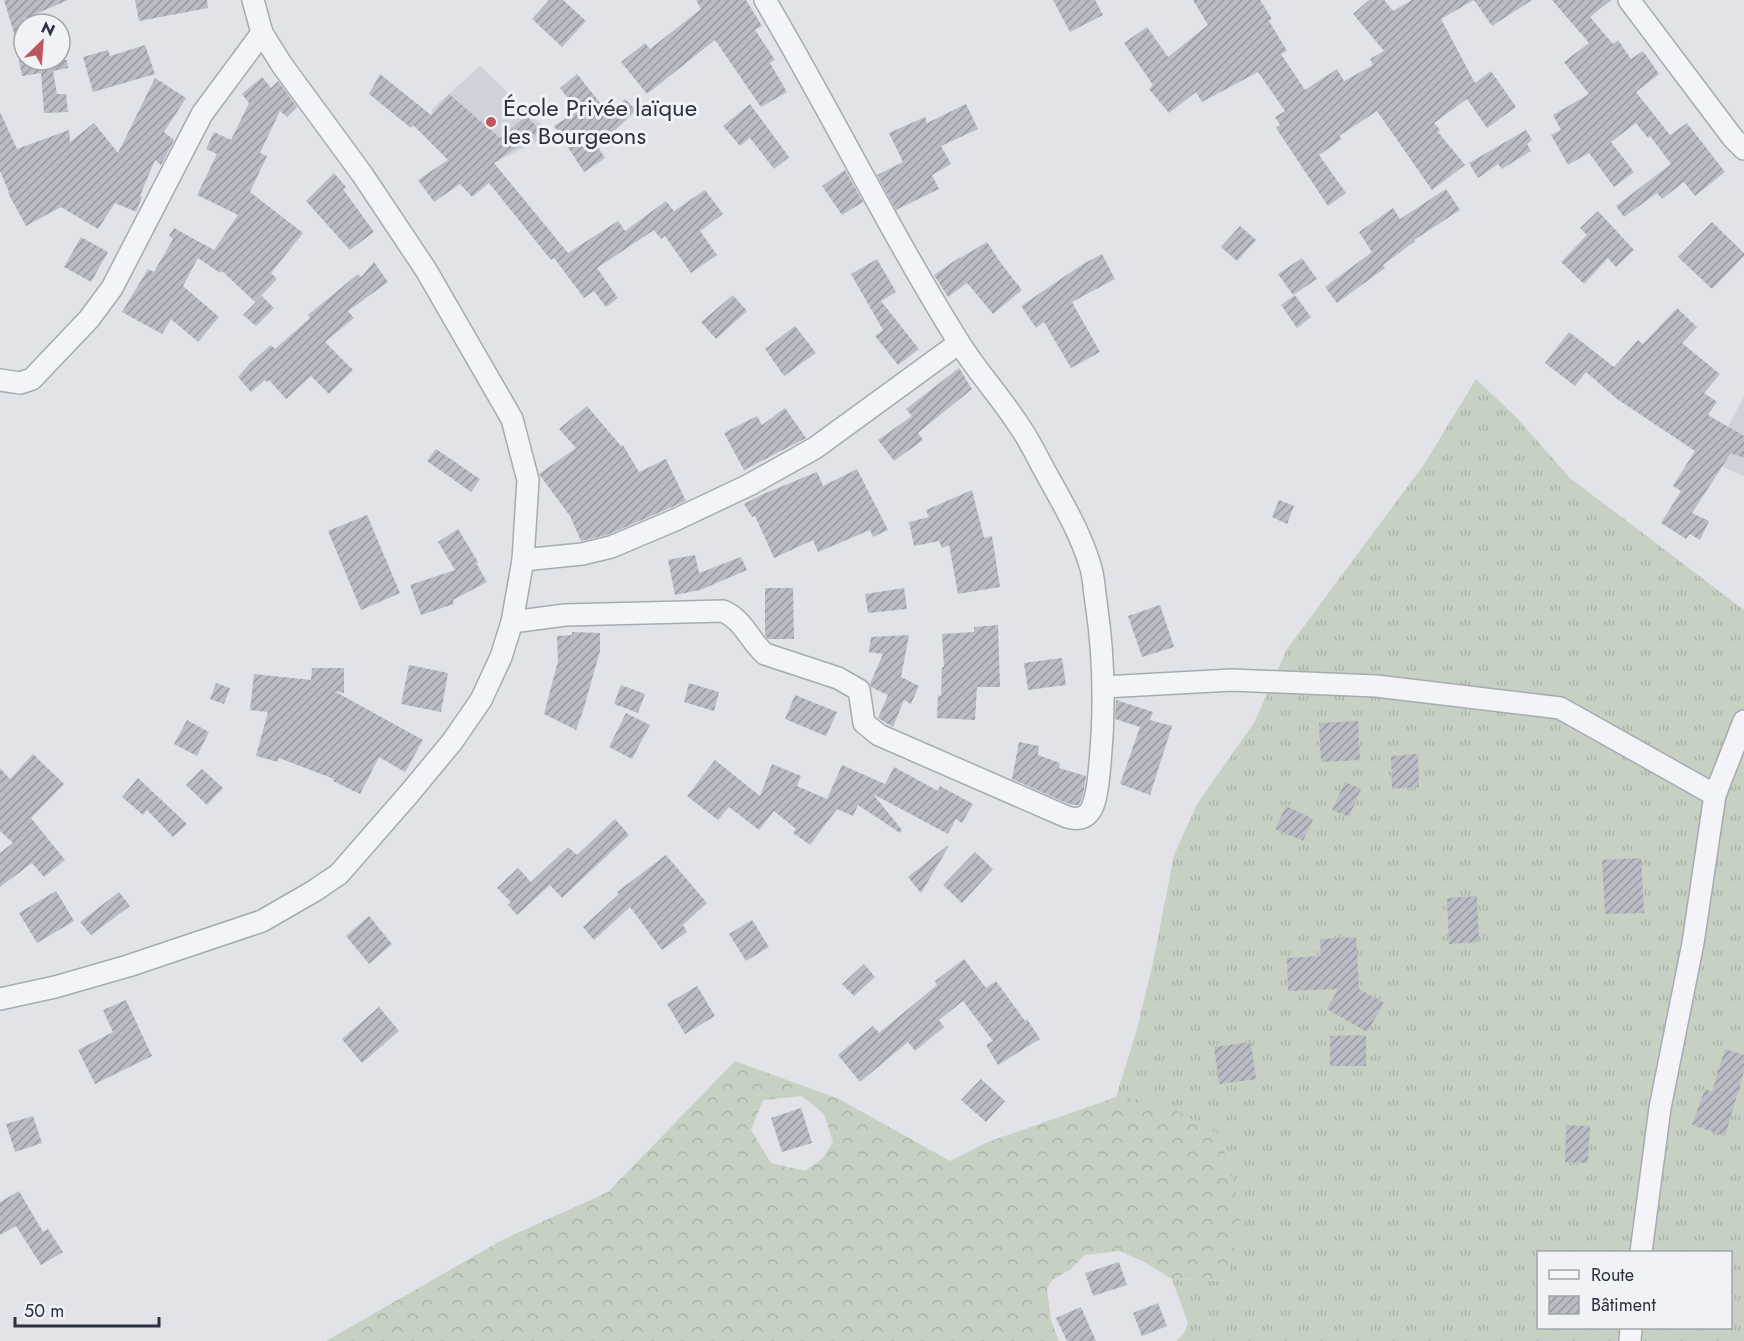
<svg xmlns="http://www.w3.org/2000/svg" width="1744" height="1341" font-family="Jost,sans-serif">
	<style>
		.built { fill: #d0d2da }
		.grass { fill: url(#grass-tufts); fill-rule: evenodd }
		.forest { fill: url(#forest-crowns); fill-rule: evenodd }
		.building { fill: url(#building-hatch) }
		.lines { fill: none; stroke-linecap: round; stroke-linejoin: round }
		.minor-casing { stroke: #a7aab2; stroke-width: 24 }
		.minor { stroke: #f3f4f7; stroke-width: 21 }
		.poi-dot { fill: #be555d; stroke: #f1f2f6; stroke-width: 2 }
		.labels { text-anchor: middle; stroke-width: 6; stroke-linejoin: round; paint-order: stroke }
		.poi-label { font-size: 24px; fill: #2b313e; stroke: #f1f2f6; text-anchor: start }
	</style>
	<defs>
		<pattern id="grass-tufts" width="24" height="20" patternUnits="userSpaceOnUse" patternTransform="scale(1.5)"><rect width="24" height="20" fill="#c6d1c3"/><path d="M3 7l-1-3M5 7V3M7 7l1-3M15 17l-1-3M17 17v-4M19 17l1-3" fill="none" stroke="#aab4a9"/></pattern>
		<pattern id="forest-crowns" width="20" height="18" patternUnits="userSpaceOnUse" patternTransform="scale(1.5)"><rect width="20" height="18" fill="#c6d1c3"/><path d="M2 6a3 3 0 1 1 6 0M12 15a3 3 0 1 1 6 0" fill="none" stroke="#aab4a9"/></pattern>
		<pattern id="building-hatch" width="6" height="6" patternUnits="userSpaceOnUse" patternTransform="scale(1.5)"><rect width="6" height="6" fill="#b9bcc4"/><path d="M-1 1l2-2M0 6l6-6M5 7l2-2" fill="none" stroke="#9799a1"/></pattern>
	</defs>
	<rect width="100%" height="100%" fill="#e1e3e8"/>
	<g class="built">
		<path d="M480,66L551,134L496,162H491L431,110Z"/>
		<path d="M1744,396V476L1710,461Z"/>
	</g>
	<path class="grass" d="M1476,379L1517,418L1570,478L1744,610V1341H1177L1184,1333L1188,1323L1172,1279L1227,1281L1116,1097L1137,1029L1153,963L1174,855L1197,804L1254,723L1287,649L1425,463ZM1538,1252H1730V1328H1538Z"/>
	<path class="forest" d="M735,1061L839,1099L950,1161L988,1142L1116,1097L1161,1102L1220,1135L1242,1215L1227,1281L1172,1279L1144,1262L1120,1251L1085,1255L1071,1269L1052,1280L1047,1289L1051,1320L1059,1341H326L502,1240L608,1192ZM802,1096L824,1114L833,1142L823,1158L805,1171L771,1163L751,1130L763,1100Z"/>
	<g class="building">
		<path d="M4,0H68L24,19V53H20Z"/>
		<path d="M135,0H207L208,8L139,21Z"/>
		<path d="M549,0H563L586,21L562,47L532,19Z"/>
		<path d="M696,0H746L762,26L755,30L775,60L770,63L787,92L761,107L715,40L647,94L621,62L645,43L650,49L701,9Z"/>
		<path d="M1053,0H1095L1103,15L1070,32Z"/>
		<path d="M1193,0H1260L1272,19L1269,21L1287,51L1281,54L1305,90L1337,69L1344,81L1373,65L1370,59L1384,51L1353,14L1369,0H1384L1393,11L1412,0H1474L1441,19L1475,83L1491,71L1516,107L1487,128L1467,99L1434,123L1440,130L1438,132L1465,165L1432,190L1377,111L1339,136L1342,139L1319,155L1346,193L1328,206L1276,128L1280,125L1275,117L1285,111L1258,72L1202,102L1196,92L1169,113L1149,89L1153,85L1124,43L1147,27L1168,57L1208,25Z"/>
		<path d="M1474,0H1532L1492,26Z"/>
		<path d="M1552,0H1611L1590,17L1613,44L1618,40L1631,59L1643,51L1659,74L1636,92L1670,135L1687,123L1725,172L1695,196L1684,182L1662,199L1657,193L1624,217L1616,206L1671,164L1650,136L1648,138L1636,123L1611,142L1634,172L1614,187L1589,153L1568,165L1551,135L1561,130L1553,115L1589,94L1564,62L1589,43Z"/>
		<path d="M145,45L155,74L93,92L83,57L108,50L110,56Z"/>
		<path d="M19,60H67L68,68L53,71L57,94H66L68,112L44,113L41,73L22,76Z"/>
		<path d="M380,74L431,115L449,94L500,138L526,116L541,131L494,163L568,253L618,221L625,231L666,201L674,211L705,190L723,214L700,231L717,255L691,273L665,236L661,239L654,230L597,268L618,298L606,307L594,291L584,298L554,258L551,260L489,183L472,197L460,184L434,202L418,180L448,160L413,125L411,128L369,94Z"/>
		<path d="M577,74L609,114L625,99L636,110L598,147L605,158L584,172L554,126L578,111L560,88Z"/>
		<path d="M262,77L271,88L278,81L297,107L287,117L280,111L260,153L267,156L250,192L303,233L271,273L277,279L255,302L222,271L220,273L198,258L183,286L219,317L198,342L171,319L162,334L122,312L148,269L154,272L173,239L169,236L174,228L214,250L238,215L197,195L217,154L206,149L214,132L231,140L249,103L242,94Z"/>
		<path d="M155,78L186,98L164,132L174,140L161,165L155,160L140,196L142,197L136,212L115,203L98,229L61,207L26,226L8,193L9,192L0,171V112L17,149L69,130L70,142L94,123L118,153Z"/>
		<path d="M750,104L789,157L774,169L750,138L740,146L723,126Z"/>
		<path d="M966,104L978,129L941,146L951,164L932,175L939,189L896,210L877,175L903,162L889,133L925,117L927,123Z"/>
		<path d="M1526,130L1532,140L1527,144L1531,151L1502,169L1498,164L1478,178L1469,163Z"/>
		<path d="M845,170L863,202L842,215L822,186Z"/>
		<path d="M334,173L346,187L343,189L374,232L350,250L306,201Z"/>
		<path d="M1446,189L1460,210L1414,240L1415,241L1383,265L1385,268L1337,303L1325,287L1372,252L1359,232L1393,208L1400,219Z"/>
		<path d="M1598,211L1634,250L1616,267L1608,258L1584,284L1561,262L1587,235L1580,228Z"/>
		<path d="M1712,222L1744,253V256L1712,289L1678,257Z"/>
		<path d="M1240,226L1256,240L1237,261L1221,247Z"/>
		<path d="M81,237L108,252L91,282L64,267Z"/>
		<path d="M987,242L1000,262L1022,290L993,314L967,283L948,297L934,275L960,257V258Z"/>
		<path d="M1102,254L1115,279L1072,302L1100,352L1071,368L1044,322L1036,328L1021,306L1083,264Z"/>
		<path d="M1302,258L1317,279L1293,295L1278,274Z"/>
		<path d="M877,259L896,292L881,301L919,349L898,365L875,336L883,330L851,274Z"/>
		<path d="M374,262L388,282L348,311L354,318L325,342L353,370L329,394L311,376L286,399L269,380L267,382L265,380L251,392L238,377L250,363L271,345L275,349L310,318L308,315L358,274L361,277Z"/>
		<path d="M733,295L747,311L716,339L701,322Z"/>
		<path d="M1295,295L1311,317L1297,328L1281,305Z"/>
		<path d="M262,296L274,308L256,326L243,315Z"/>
		<path d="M1677,308L1697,327L1682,343L1720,374L1704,393L1717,402L1708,415L1744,436V458L1731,453L1692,513L1709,521L1700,540L1690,534L1686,539L1661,523L1681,491L1673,486L1695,451L1617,399L1586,372L1575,386L1545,363L1569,332L1614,367L1638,340L1643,344Z"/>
		<path d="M795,326L816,353L784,376L765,349Z"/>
		<path d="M959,368L972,389L918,433L923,440L894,461L878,440L912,416L906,409Z"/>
		<path d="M587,406L621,446L623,445L639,472L666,459L686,501L607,535L581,541L570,516L539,474L576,448L559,429Z"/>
		<path d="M785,408L806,438L744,470L724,433L757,416L762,425Z"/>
		<path d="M436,449L480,479L471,492L427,461Z"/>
		<path d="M857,469L888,530L873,537L870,530L818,552L813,540L774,558L755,516L752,517L744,504L761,495L817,472L823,486Z"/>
		<path d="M972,490L984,538L992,536L1000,587L958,594L949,545L942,548L939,541L914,546L909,522L929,517L926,510Z"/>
		<path d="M1279,500L1294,506L1287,524L1272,517Z"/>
		<path d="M367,515L400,593L361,610L328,531Z"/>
		<path d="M458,529L478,562L476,563L487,582L453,600L454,604L421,615L410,585L455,570L438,542Z"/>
		<path d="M695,555L699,573L741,557L747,570L700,590L675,595L668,560Z"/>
		<path d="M765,588H793L794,639H768L765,635Z"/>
		<path d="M904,588L907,609L868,613L865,594Z"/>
		<path d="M1160,605L1174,647L1142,657L1128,616Z"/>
		<path d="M998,625L1000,687H977L975,720L937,718L938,695L941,696L942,667H944L942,634L974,632V627Z"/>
		<path d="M572,632L600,633V651L583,711L576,730L544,714L558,661L557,636L572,635Z"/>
		<path d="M909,635L901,677L919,686L911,704L904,700L893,727L878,718L888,695L871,687L870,684L883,654L869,652L871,637Z"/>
		<path d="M1062,658L1066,685L1028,690L1024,663Z"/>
		<path d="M409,665L448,673L441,712L401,704Z"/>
		<path d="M312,668H344V693L334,691L423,740L405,772L379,757L360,794L333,781L334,779L279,758L278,762L256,756L268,712L250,710L254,674L311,680Z"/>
		<path d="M216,683L230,688L224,704L210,699Z"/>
		<path d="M689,683L719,692L714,711L684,702Z"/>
		<path d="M621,685L645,694L638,713L614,704Z"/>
		<path d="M795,695L837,712L826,736L785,719Z"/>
		<path d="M1116,700L1153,712L1150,720L1172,726L1150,795L1120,784L1140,727L1115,719Z"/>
		<path d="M626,713L650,725L632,759L609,747Z"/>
		<path d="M187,720L209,732L197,756L174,744Z"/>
		<path d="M1358,721L1360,760L1321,762L1319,723Z"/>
		<path d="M1019,742L1039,746L1038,755L1060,763L1059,768L1086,776L1083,795L1079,805H1073L1064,802L1012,779Z"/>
		<path d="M33,754L64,784L31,818L65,860L44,877L32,863L0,887V853L13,843L0,831V768L10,779Z"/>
		<path d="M1418,754L1419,787L1392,789L1391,756Z"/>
		<path d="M715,760L760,796L772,764L801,776L797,786L827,799L842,765L885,784L894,767L938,791L940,786L973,804L962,823L956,819L948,834L873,794L902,830L900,833L858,805L853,816L837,809L810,845L793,833L796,829L774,811L759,830L729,807L718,820L687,796Z"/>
		<path d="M202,769L223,788L207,805L186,785Z"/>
		<path d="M138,778L187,824L173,837L147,810L143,815L122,797Z"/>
		<path d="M1345,782L1361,789L1349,817L1332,810Z"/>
		<path d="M1286,806L1313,819L1303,841L1275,829Z"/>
		<path d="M615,819L629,835L562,898L550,885L517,915L508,905L511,902L497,888L518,868L531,882L568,847L577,855Z"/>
		<path d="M948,845L949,846L921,893L908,877Z"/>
		<path d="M975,852L993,869L962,903L943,885Z"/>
		<path d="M666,855L707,903L683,925L687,932L662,950L630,907L594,940L583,927L619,894L617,892Z"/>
		<path d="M1641,858L1644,913L1605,914L1602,860Z"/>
		<path d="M56,891L74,921L37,943L19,913Z"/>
		<path d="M119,892L130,906L91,935L80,922Z"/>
		<path d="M1477,896L1479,942L1449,944L1447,898Z"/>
		<path d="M369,916L392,944L369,964L346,936Z"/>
		<path d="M752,920L769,947L746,961L729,934Z"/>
		<path d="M1356,937L1359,989L1384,1003L1367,1032L1327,1009L1338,989L1288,991L1287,958L1321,956L1320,939Z"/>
		<path d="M964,959L986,988L996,981L1025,1021L1027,1019L1040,1039L998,1065L986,1045L993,1041L963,1001L939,1020L944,1027L915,1051L908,1042L860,1082L838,1055L873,1026L879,1033L937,985L935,981Z"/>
		<path d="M864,964L875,977L854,996L842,984Z"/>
		<path d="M697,986L715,1016L685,1034L667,1004Z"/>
		<path d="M126,1000L152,1056L95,1084L78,1050L113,1032L103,1010Z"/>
		<path d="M379,1007L399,1031L362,1063L342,1039Z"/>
		<path d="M1366,1035V1066H1330V1036Z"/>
		<path d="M1251,1042L1256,1079L1219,1084L1214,1047Z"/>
		<path d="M1725,1049L1744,1055V1071L1725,1136L1692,1125L1705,1089L1712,1092Z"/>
		<path d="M981,1079L1005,1101L986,1122L961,1100Z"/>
		<path d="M801,1108L812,1143L782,1152L771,1118Z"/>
		<path d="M33,1116L42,1143L15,1152L6,1124Z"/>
		<path d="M1566,1125L1590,1126L1588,1163L1565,1162Z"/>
		<path d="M19,1191L43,1232L48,1229L63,1252L41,1265L16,1226L0,1235V1202Z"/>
		<path d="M1119,1262L1127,1285L1093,1296L1085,1273Z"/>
		<path d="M1158,1303L1167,1326L1142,1336L1133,1313Z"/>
		<path d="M1081,1307L1096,1341H1067L1056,1318Z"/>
	</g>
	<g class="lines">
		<g class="minor-casing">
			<g id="minor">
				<path d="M1629,0L1733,138L1744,149"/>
				<path d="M0,380L20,383L32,379L89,319L112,288L202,114L262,33"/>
				<path d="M523,560L582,554L611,547L675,520L749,485L815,448L959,343"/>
				<path d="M512,622L565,615L723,611C744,620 749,640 765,654L838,678L859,690L864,723L879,735L1067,817C1092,824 1095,803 1098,783C1105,723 1105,661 1096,602C1094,590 1094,576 1090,565C1080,532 1062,502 1046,473C1037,457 1029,439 1018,424C999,395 976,370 958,341C889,230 831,112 765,0"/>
				<path d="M1104,687L1232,680L1376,686L1560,708L1715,795"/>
				<path d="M0,999L55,987L128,966L262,921L314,891L339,874L408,795L452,742L481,700L501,657L512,622L523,560L528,480L512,419L426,270L362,174L282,65L262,33L253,0"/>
				<path d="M1641,1252L1660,1108L1693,943L1715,795L1744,721"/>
				<path d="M1630,1341L1631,1328"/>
			</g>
		</g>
		<use href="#minor" class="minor"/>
	</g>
	<circle class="poi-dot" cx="491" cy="122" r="6"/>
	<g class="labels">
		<g class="poi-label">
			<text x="503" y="116">École Privée laïque<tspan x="503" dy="28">les Bourgeons</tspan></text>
		</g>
	</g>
	<rect x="1537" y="1251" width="195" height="78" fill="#f1f2f6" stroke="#a2a5ac" stroke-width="1.5"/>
	<rect x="1549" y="1270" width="30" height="9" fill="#f3f4f7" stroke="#a2a5ac" stroke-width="1.5"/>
	<text x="1591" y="1281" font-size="18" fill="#2b313e">Route</text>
	<rect x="1549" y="1296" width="30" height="18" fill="url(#building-hatch)" stroke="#a2a5ac" stroke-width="1.5"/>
	<text x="1591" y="1311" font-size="18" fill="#2b313e">Bâtiment</text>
	<g transform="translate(42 42) rotate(25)"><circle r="28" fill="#f1f2f6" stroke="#a2a5ac" stroke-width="1.5"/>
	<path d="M0-4.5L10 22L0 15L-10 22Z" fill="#be555d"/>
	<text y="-9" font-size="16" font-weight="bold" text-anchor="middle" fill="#2b313e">N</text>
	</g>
	<path d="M15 1317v9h144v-9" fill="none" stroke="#2b313e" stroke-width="3"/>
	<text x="24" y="1317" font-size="18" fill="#2b313e" stroke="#f1f2f6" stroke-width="4.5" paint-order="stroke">50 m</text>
</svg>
